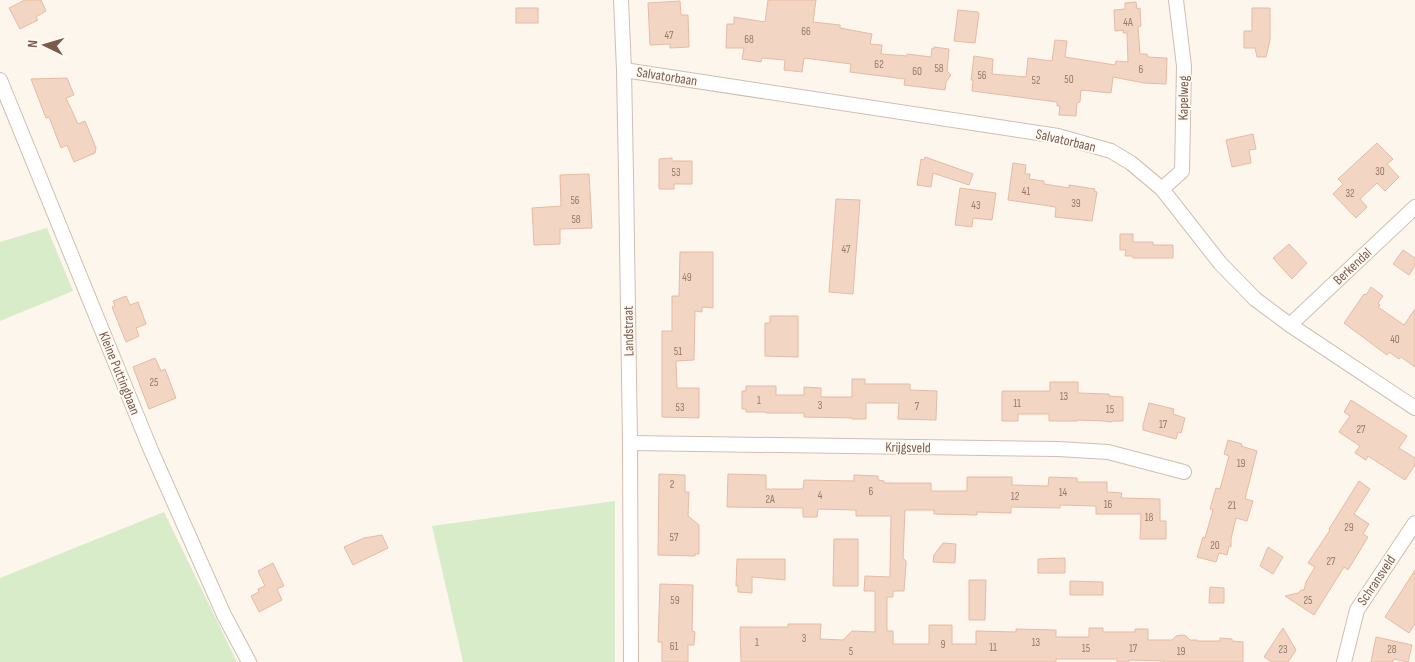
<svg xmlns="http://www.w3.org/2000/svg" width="1415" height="662" font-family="'Sofia Sans Condensed',sans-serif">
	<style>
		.green { fill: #d8ecc9 }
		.building { fill: #f3d5c3; stroke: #e6bba3 }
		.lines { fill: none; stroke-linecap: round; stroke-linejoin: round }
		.minor-casing { stroke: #d1beb0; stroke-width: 16 }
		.minor { stroke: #fff; stroke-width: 14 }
		.labels { text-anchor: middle; stroke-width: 4; stroke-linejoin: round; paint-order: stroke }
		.number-label { font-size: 11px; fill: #987a6a }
		.street-label { font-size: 14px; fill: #7a5c4d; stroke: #fffaf3 }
	</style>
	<rect width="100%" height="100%" fill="#fdf6ec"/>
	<g class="green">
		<path d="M47,228L73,291L0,321V242Z"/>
		<path d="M615,501V662H463L432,526Z"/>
		<path d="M164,512L237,662H0V578Z"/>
	</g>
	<g class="building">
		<path d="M25,0H41L46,11L36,17L38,20L20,29L9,8Z"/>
		<path d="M768,0H816L813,22L840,25V28L872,34L870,44L882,45L881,54L907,56V54L931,57L932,48L934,49V47L949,49L947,71L951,75L946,82L945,90L904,85L905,79L850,72L851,64L804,58L802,72L784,70L785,60L762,58L761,62L742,59L744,48H726L727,24H734V17L765,22Z"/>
		<path d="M680,1L681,15H688L689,47L670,48V44L650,45L648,3Z"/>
		<path d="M1136,2L1137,9L1140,8L1141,26L1138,27L1140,54H1147L1148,57L1167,58L1166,84L1144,83L1113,77L1111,93L1081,90L1080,102L1077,103L1076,116L1059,115L1060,106H1057V102L972,91L973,80H971L974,56L993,59L992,74L1026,77L1028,58L1052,61L1055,40L1067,41L1065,57L1115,65L1116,61L1128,62L1127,33H1123V30L1115,31L1114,10L1125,9V3Z"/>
		<rect x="516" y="8" width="22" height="15"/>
		<path d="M1252,8H1270V40L1266,57H1257L1255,48H1244V31H1252Z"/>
		<path d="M958,10L978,12L979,14L975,43L954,41Z"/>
		<path d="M67,78L74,95L66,98L78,124L85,121L96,148L95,153L74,162L67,145L61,148L49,117L46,118L31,79Z"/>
		<path d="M1253,134L1256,149L1249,150L1251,163L1232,167L1226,140Z"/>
		<path d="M1377,143L1393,159L1387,164L1399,177L1385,191L1377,183L1360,199L1367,207L1356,218L1333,194L1343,184L1338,179Z"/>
		<path d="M925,157L973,174L969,185L933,173L931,187L917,185L921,159L924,160Z"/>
		<path d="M672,158V161H692V184H674V189H659V159Z"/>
		<path d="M1013,163L1026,165L1025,174H1030L1029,179L1044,181V184L1069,188V185L1095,189L1094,191L1097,192L1092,221L1055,217L1056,207L1008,200Z"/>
		<path d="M589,174L592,228L560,229V244L534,245L532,208L561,206L560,175Z"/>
		<path d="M960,188L996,193L992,220L973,218L972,227L955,225Z"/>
		<path d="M836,199L860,200L853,294L829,292Z"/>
		<path d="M1120,234H1133V242H1153V245H1173V258H1133L1132,256H1125L1126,250H1120Z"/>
		<path d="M1289,244L1307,263L1292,279L1273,258Z"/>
		<path d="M1403,250L1415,258V266L1409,275L1393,264Z"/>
		<path d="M680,252H713V308L702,307V312L695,311L694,360L676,361L677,388H699V418L662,417V331H672V296H679Z"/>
		<path d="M1371,287L1383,296L1378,303L1380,305L1378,307L1404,325L1415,309V367L1401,357L1399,359L1389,352L1387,355L1344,323L1364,294L1366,295Z"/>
		<path d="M126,296L130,305L138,302L146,324L136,328L139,336L126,342L112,307L115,306L113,301Z"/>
		<path d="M770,316H798V357L765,356V323H770Z"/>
		<path d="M155,358L161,371L165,369L176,398L149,409L133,367Z"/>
		<path d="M852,379H865V384H910V390L937,391L936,420L898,419L899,403H866V419H852V418L804,417V413H766V412H746V409H742V391H746V386H776V395H804V387L821,388V397H852Z"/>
		<path d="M1050,382H1078V393L1109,394V396L1123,397V421H1113L1110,422L1105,421L1077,420V421H1049V414H1018V421H1002V391H1050Z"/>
		<path d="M1351,400L1407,436L1399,448L1415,458V465L1405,480L1368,456L1366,460L1355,453L1360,446L1339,432L1350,416L1344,412Z"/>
		<path d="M1149,403L1174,409L1173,414L1185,418L1181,433L1178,432L1176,439L1143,430V425Z"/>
		<path d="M1228,440L1242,444L1241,446L1257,451L1245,499L1253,501L1247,521L1236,518L1231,539V547L1229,546L1227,555L1219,553L1216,562L1197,557L1203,537L1205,538L1213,510L1210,509L1216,488L1220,489L1229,456L1224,454Z"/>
		<path d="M659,474L685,475V492H689L688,516L699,525V554H695V556L658,555Z"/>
		<path d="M728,474L766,475V489H803L804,480L854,481V475L878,476V480L884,481V483H931V491H967V477H1012V485L1048,486L1049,477L1077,478V482H1107V492L1122,493L1121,498L1160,499V521H1166V539H1140L1141,514H1096V506L1060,505V508L1011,507V513L977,512V515L934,514V510H905L903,558L906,561V564L904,591H893V597H887V631H893V644H929V625H952V644H976V631L1016,632V629L1056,630V637H1089V628H1103V632H1135V629H1148V640H1172L1176,636L1182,635L1186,636L1190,640H1197V641H1220V638L1232,639V641L1243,642V662H1164V661L1129,660V662H1117V659H1056V662H741L740,627H788V624H821L820,639L843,640L852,631L875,632V591H864L865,576L890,577L891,516H856V510L818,509L817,517H803V508L727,507Z"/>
		<path d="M1359,481L1370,489L1354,514L1369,524L1363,534L1368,537L1348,570L1344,567L1314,615L1285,596L1298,593L1301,590H1304L1306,582L1315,567L1308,563L1330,530L1329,529Z"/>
		<path d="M382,535L388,548L353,565L344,547L364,538Z"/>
		<path d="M834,539H858V586H833Z"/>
		<path d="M943,543L956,544L955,563L933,562L934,555Z"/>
		<path d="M1268,547L1283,557L1273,574L1260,566Z"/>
		<path d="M1065,558V573H1038V559Z"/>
		<path d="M737,559H785V580L752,577V593L738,592V585L736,586Z"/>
		<path d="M273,563L284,586L277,589L282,600L259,612L251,596L259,592L258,589L265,586L258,571Z"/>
		<path d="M1415,570V624L1409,633L1385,617Z"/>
		<path d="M969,580H986L985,620H969Z"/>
		<path d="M1070,581L1103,582V595H1070Z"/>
		<path d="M660,584L693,585L692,631L695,632L694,645H688V662H662V642H658Z"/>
		<path d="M1210,587L1224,588V603H1209Z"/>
		<path d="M1283,628L1296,650L1288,662H1272L1264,657Z"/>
		<path d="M1376,637L1412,645L1408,662L1393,659V662H1371Z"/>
	</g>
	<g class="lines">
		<g class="minor-casing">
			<g id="minor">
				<path d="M621,0L624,70L626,175L630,443L631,662"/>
				<path d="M624,70L1058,136L1111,151L1131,163L1162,189L1220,263L1255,299L1290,325L1415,408"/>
				<path d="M0,80L150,448L224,615L249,662"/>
				<path d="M1162,189L1182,171L1184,66L1176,0"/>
				<path d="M1290,325L1415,207"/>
				<path d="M630,443L1058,449L1108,452L1184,472"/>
				<path d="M1344,662L1357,610L1415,523"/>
			</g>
		</g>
		<use href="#minor" class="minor"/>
	</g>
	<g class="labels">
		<g class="number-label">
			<text x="1128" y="26">4A</text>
			<text x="806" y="35">66</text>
			<text x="669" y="39">47</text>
			<text x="749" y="43">68</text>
			<text x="879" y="68">62</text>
			<text x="939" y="72">58</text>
			<text x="1141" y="73">6</text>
			<text x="917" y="75">60</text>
			<text x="982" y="79">56</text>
			<text x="1069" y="83">50</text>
			<text x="1036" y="84">52</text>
			<text x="1380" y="175">30</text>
			<text x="676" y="176">53</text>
			<text x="1026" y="195">41</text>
			<text x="1350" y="197">32</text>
			<text x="575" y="204">56</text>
			<text x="1076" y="207">39</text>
			<text x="976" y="209">43</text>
			<text x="576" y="223">58</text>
			<text x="846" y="253">47</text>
			<text x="687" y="281">49</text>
			<text x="1395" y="343">40</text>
			<text x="678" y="355">51</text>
			<text x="154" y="386">25</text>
			<text x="1064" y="400">13</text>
			<text x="759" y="404">1</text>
			<text x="1017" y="407">11</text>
			<text x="820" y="409">3</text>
			<text x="917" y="410">7</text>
			<text x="680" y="411">53</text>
			<text x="1110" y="413">15</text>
			<text x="1163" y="428">17</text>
			<text x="1361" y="433">27</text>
			<text x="1241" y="467">19</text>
			<text x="672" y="488">2</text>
			<text x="871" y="495">6</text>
			<text x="1063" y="496">14</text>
			<text x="820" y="499">4</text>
			<text x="1015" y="500">12</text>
			<text x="770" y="503">2A</text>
			<text x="1108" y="508">16</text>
			<text x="1232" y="509">21</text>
			<text x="1149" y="521">18</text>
			<text x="1349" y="531">29</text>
			<text x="674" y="541">57</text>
			<text x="1215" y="549">20</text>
			<text x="1331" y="565">27</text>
			<text x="675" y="604">59</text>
			<text x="1308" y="604">25</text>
			<text x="804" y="642">3</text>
			<text x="757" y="646">1</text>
			<text x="1036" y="646">13</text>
			<text x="943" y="648">9</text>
			<text x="674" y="650">61</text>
			<text x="993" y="651">11</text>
			<text x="1086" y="652">15</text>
			<text x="1133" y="652">17</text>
			<text x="1283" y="653">23</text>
			<text x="1392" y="653">28</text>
			<text x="851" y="655">5</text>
			<text x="1181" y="655">19</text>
		</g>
		<g class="street-label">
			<text transform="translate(667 76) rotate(9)" y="5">Salvatorbaan</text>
			<text transform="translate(1183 98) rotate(-89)" y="5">Kapelweg</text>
			<text transform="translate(1066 140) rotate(13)" y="5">Salvatorbaan</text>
			<text transform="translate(1352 266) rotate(-43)" y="5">Berkendal</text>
			<text transform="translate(628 331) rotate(-91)" y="5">Landstraat</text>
			<text transform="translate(120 373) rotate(68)" y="5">Kleine Puttingbaan</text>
			<text transform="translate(908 447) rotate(1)" y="5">Krijgsveld</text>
			<text transform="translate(1376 580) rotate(-56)" y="5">Schransveld</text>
		</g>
	</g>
	<g transform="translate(45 45) rotate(275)" stroke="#fffaf3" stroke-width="4" paint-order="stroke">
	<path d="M0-4L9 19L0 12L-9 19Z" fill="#7a5c4d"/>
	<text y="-8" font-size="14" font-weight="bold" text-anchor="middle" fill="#7a5c4d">N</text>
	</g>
</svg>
